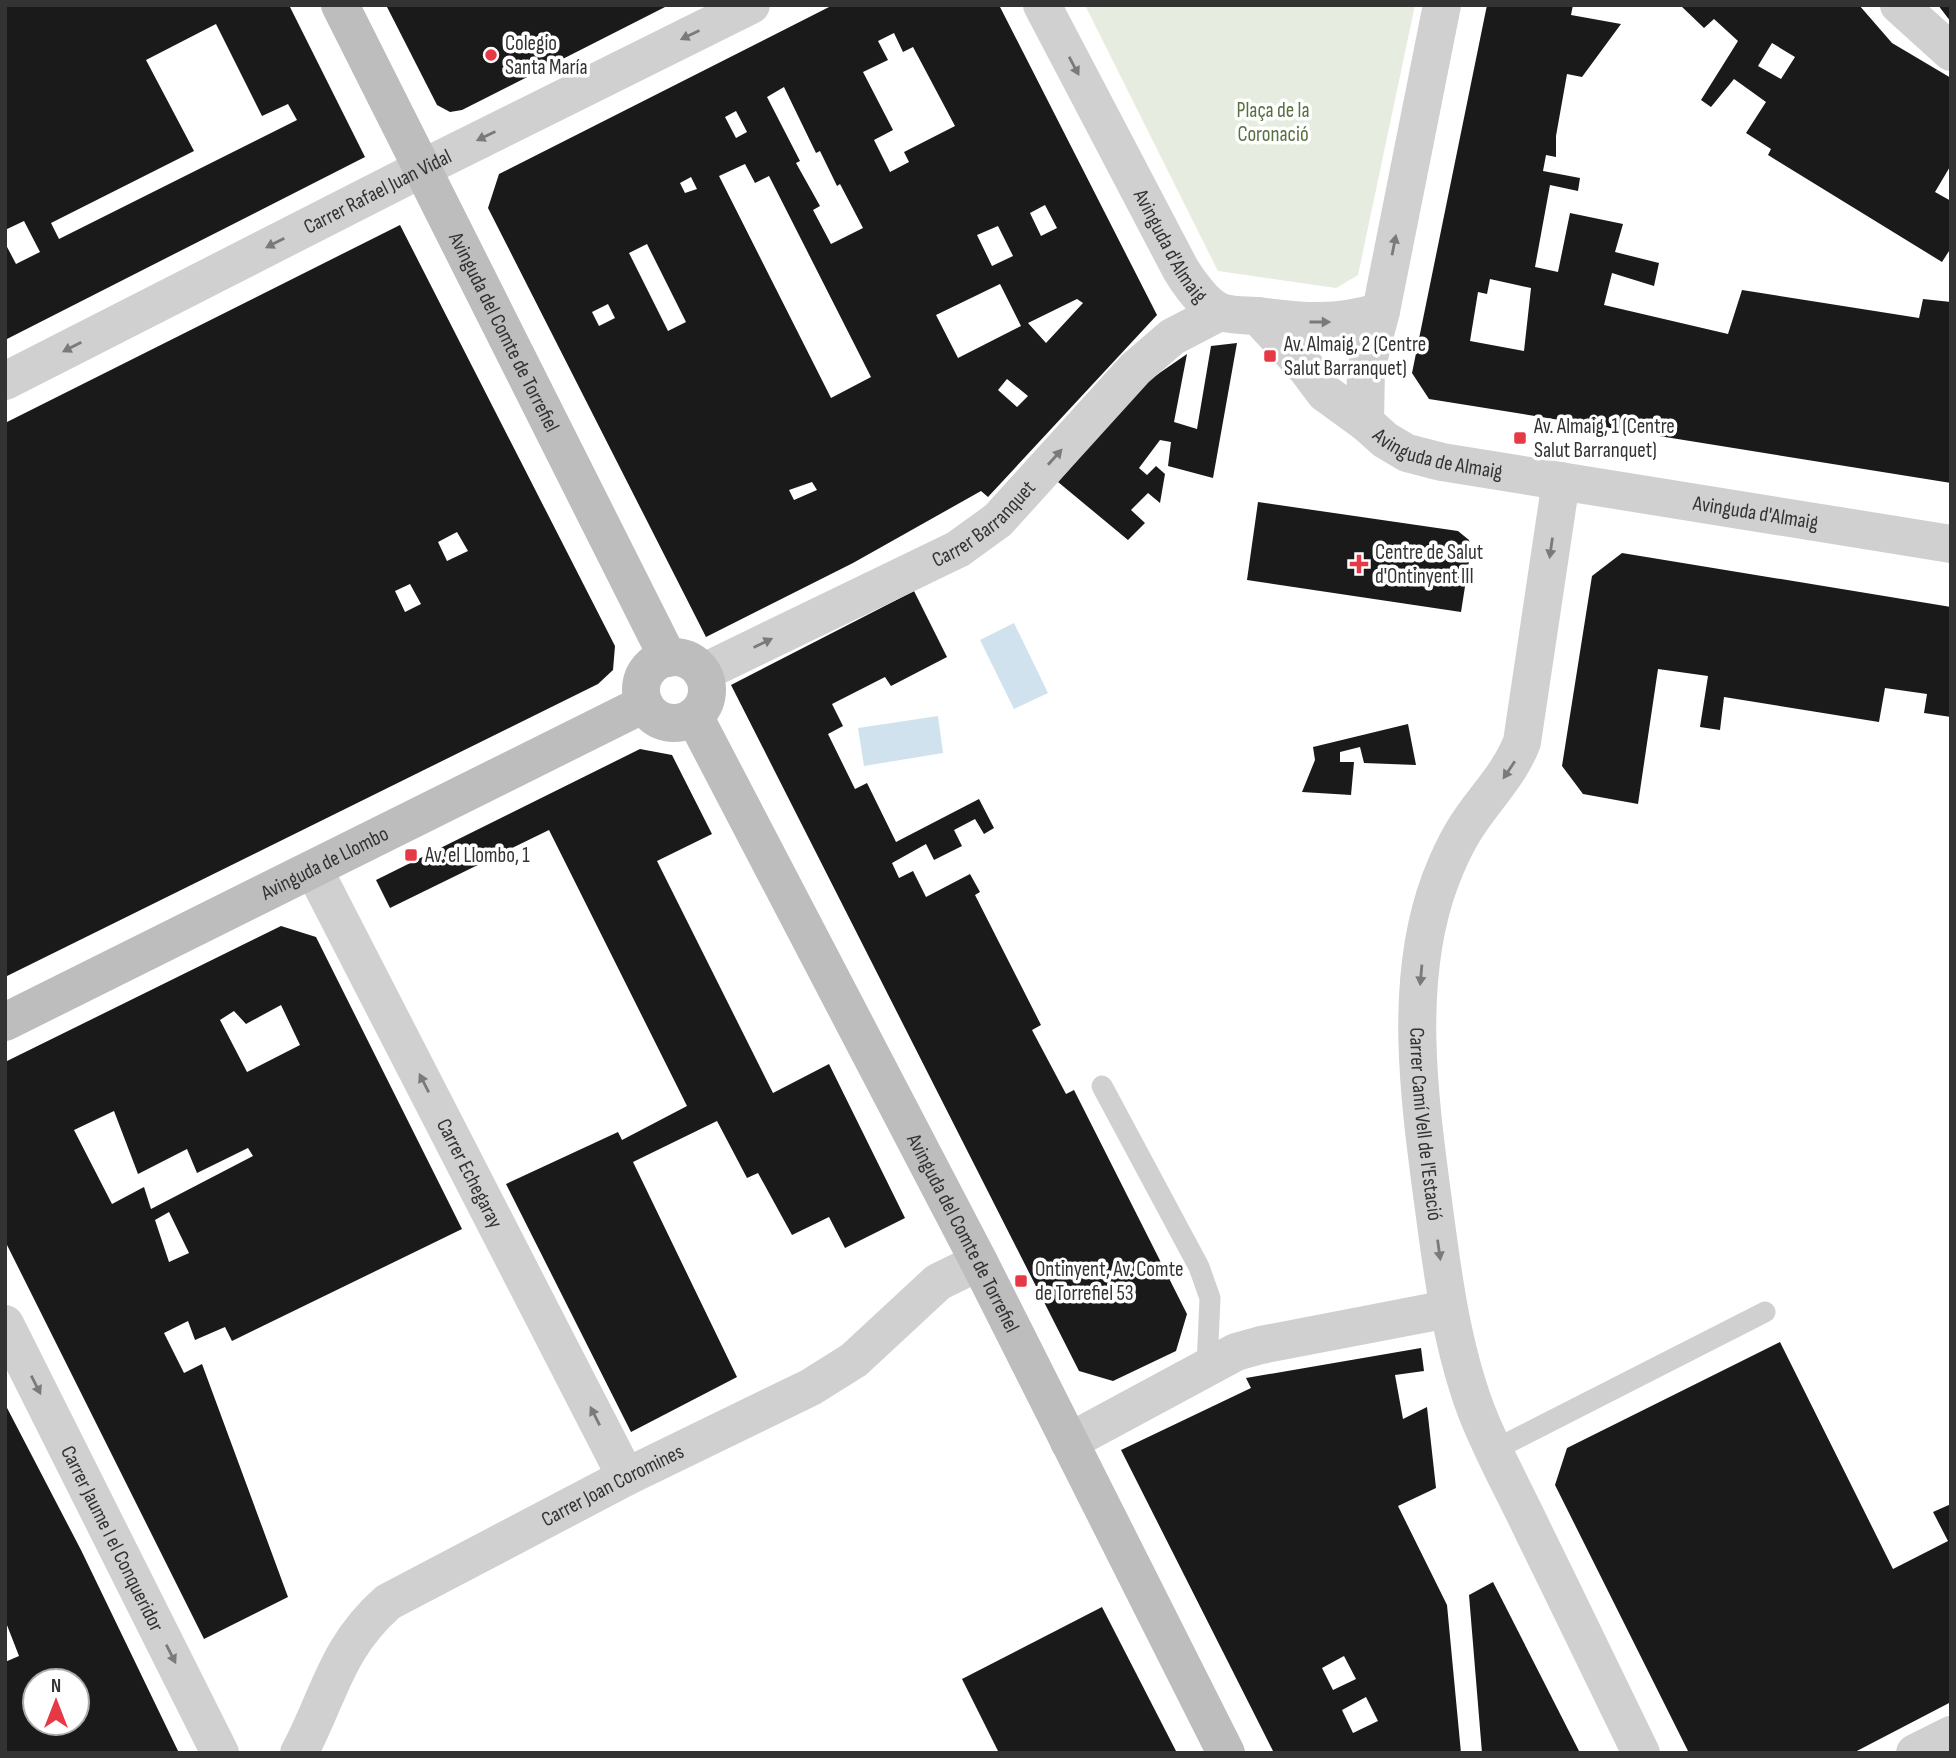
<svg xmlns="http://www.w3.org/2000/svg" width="1956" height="1758" font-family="'Sofia Sans Condensed',sans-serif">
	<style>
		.green { fill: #e6ecdf }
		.water { fill: #cfe2ee }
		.building { fill: #1a1a1a; fill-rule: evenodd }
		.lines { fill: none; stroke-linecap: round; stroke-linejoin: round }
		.lane { stroke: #d0d0d0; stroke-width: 21 }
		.street { stroke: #d0d0d0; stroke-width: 38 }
		.secondary { stroke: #bdbdbd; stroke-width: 38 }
		.oneway { fill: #7a7a7a }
		.poi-dot { fill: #e63946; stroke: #fff; stroke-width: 2.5 }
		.labels { text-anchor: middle; stroke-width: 7; stroke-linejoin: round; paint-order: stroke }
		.poi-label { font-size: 21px; fill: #333; stroke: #fff; text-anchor: start }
		.park-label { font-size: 21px; fill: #56703f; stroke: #fff }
		.street-label { font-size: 21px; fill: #333; stroke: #fff }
	</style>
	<rect width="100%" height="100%" fill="#fff"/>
	<path class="green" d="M1085,5H1415L1358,275L1336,288L1218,271Z"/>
	<g class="water">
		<path d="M1014,623L1048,693L1014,709L980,640Z"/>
		<path d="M938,716L943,753L864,766L858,728Z"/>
	</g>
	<g class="building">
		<path d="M5,5H246L247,7L251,5H289L365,157L5,340V243L16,264L40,252L24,221L5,230ZM216,24L262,116L288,104L297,120L59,239L51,223L194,151L146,60Z"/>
		<path d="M386,5H669L462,110L450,112L437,105Z"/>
		<path d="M833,5H999L1157,315L988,497L981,491L853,563L706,637L488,208L499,174ZM894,33L903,52L913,47L955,126L904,152L909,162L890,172L874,140L893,130L863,72L888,60L878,41ZM784,87L816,153L820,151L837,186L840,184L863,228L831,244L813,210L820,206L796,163L800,161L767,97ZM736,111L747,132L736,138L725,117ZM745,164L755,183L769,176L871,377L831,398L719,176ZM691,177L697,189L685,193L680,183ZM1045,205L1057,228L1041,236L1030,213ZM998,226L1013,256L992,266L977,235ZM647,244L686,322L668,331L629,253ZM1000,284L1021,326L958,358L936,315ZM1077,299L1083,303L1046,343L1028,323ZM608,304L615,318L599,326L592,312ZM1007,379L1028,396L1017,407L998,390ZM812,482L817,490L794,500L789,490Z"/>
		<path d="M1487,5H1573L1571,15L1621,24L1582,77L1567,74L1556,136V157L1546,155L1543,171L1580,178L1578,191L1550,185L1535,267L1558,272L1570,213L1623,224L1615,252L1659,263L1654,286L1612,273L1604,305L1728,334L1742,290L1919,318L1923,299L1951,302V483L1429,399L1412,373ZM1490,279L1531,288L1524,351L1470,341L1478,292L1487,294Z"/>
		<path d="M1680,5H1859L1892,43L1951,78V165L1935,192L1951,201V248L1942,262L1768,155L1771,149L1746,133L1766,102L1734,79L1711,107L1701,100L1738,41L1714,19L1704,28ZM1772,43L1795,57L1781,79L1758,66Z"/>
		<path d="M1938,5H1951V22L1941,9Z"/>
		<path d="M400,225L615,646L613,670L598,684L5,977V423ZM457,532L468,551L447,561L438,542ZM410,584L421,604L405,612L395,591Z"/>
		<path d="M1237,343L1213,478L1168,466L1171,442L1160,440L1139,468L1147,475L1156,466L1165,474L1160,503L1148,493L1131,510L1145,523L1128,540L1058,482L1145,383L1187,354L1174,422L1197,429L1211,346Z"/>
		<path d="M1258,502L1458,531L1469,540L1471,548L1461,612L1247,580Z"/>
		<path d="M1622,553L1951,607V717L1924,713L1927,694L1885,688L1879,722L1724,697L1720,730L1700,727L1708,676L1658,669L1638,804L1583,794L1562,766L1592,576Z"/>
		<path d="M914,591L947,657L891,686L885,677L832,704L843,726L828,734L855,789L867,783L896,842L979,799L994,828L984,834L975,819L954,830L962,846L934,860L926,844L892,863L899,878L913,871L926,897L970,874L980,892L975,895L1041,1025L1032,1030L1066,1094L1074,1090L1187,1314L1176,1351L1113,1381L1079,1371L731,685Z"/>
		<path d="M1408,724L1416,765L1364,763L1360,747L1340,752V762H1354L1351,795L1302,792L1315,760L1313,747Z"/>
		<path d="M640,749L672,755L712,834L657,861L773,1093L829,1064L905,1218L845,1248L829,1217L792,1235L758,1173L747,1178L717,1121L633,1162L737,1377L631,1432L506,1184L618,1132L622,1140L687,1106L549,830L390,908L376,880Z"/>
		<path d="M281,926L316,937L462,1229L232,1341L225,1327L195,1340L188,1321L164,1333L184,1373L202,1364L288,1597L204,1639L5,1241V1062ZM281,1005L300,1045L247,1072L220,1020L234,1011L246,1024ZM114,1111L138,1174L187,1149L197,1173L248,1148L253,1156L151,1209L144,1187L112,1204L74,1130ZM169,1212L189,1253L169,1262L155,1220Z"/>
		<path d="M1780,1342L1893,1569L1948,1541L1933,1512L1951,1504V1702L1853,1753H1689L1555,1485L1567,1448Z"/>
		<path d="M1421,1348L1424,1371L1395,1375L1403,1419L1427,1407L1436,1488L1398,1506L1447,1605L1461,1753H1274L1121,1450L1251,1388L1246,1378ZM1344,1656L1356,1679L1333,1690L1322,1668ZM1366,1697L1378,1721L1353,1733L1342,1710Z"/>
		<path d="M5,1404L81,1550L179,1753H5V1662L19,1656L5,1620ZM35,1681H77V1723H35Z"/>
		<path d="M1493,1582L1580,1753H1482L1469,1595Z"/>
		<path d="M1102,1607L1177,1753H999L962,1679Z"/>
	</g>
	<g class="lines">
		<g class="lane">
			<path d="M1102,1086L1199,1267L1210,1298L1207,1366"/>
			<path d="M1494,1450L1765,1312"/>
		</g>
		<g class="street">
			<path id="s1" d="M1042,5L1181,270C1189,283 1206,307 1221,312C1232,316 1247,315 1258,316C1303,322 1337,325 1381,311"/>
			<path d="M1899,5L1951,52"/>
			<path id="s2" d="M1258,316L1307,369L1325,393L1365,422L1385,440L1407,453L1442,462L1951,544"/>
			<path id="s3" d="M5,381L423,168L751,5"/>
			<path d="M1365,422L1366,369L1381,311L1442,5"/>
			<path id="s4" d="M1561,481L1522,742C1508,778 1482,800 1463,832C1454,847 1446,865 1440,881C1402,983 1420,1104 1434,1209C1443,1277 1452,1346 1476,1410C1492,1452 1515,1492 1534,1533C1570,1606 1605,1679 1641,1753"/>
			<path id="s5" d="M702,673L958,549L998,520L1135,369L1172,337L1220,312"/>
			<path id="s6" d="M314,870L626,1477"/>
			<path id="s7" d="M5,1324L220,1753"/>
			<path d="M1069,1442L1236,1352L1261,1345L1448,1309"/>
			<path id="s8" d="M299,1753C330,1695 335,1649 388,1602L626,1477L811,1387L854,1360L938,1282L979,1262"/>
			<path d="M1915,1753L1951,1735"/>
		</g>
		<g class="secondary">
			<path id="s9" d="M340,5L668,658"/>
			<circle cx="674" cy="690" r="33"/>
			<path id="s10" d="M694,716L979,1262L1226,1753"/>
			<path id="s11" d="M5,1022L644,704"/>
		</g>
	</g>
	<defs><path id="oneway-solid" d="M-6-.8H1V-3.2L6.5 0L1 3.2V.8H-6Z" transform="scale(1.75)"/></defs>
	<g class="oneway">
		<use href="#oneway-solid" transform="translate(690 35) rotate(154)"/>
		<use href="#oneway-solid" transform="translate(1074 66) rotate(62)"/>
		<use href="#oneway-solid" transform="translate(486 136) rotate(154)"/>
		<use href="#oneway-solid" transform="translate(275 243) rotate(153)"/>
		<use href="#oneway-solid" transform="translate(1394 245) rotate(-79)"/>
		<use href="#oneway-solid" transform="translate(1320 322)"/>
		<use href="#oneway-solid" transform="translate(72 347) rotate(153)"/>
		<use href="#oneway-solid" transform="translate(1055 457) rotate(-48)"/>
		<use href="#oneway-solid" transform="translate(1551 548) rotate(98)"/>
		<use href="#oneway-solid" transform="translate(763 643) rotate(-26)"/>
		<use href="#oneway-solid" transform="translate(1509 770) rotate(124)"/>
		<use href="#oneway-solid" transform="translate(1421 975) rotate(95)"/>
		<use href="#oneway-solid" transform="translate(424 1083) rotate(-117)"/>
		<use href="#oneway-solid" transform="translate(1439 1250) rotate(82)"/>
		<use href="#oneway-solid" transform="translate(36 1385) rotate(63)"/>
		<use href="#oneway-solid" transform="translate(595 1416) rotate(-117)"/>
		<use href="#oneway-solid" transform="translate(171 1654) rotate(63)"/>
	</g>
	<g class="poi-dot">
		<circle cx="491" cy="55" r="7"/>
		<rect x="1263" y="349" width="14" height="14" rx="3.5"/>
		<rect x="1513" y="431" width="14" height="14" rx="3.5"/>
		<path d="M1355.5 553.5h7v7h7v7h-7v7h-7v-7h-7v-7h7z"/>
		<rect x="404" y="848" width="14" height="14" rx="3.5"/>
		<rect x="1014" y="1274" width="14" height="14" rx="3.5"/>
	</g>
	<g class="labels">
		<g class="poi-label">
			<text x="505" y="50">Colegio<tspan x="505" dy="24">Santa María</tspan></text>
			<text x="1284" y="351">Av. Almaig, 2 (Centre<tspan x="1284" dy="24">Salut Barranquet)</tspan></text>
			<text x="1534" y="433">Av. Almaig, 1 (Centre<tspan x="1534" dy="24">Salut Barranquet)</tspan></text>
			<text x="1375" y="559">Centre de Salut<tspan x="1375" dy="24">d'Ontinyent III</tspan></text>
			<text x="425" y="862">Av. el Llombo, 1</text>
			<text x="1035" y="1276">Ontinyent, Av. Comte<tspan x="1035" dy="24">de Torrefiel 53</tspan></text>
		</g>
		<g class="park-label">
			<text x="1273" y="117">Plaça de la<tspan x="1273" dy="24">Coronació</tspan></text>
		</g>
		<g class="street-label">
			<text dy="7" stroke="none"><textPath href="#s3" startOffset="418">Carrer Rafael Juan Vidal</textPath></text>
			<text dy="7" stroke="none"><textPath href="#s1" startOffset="273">Avinguda d'Almaig</textPath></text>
			<text dy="7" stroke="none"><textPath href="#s9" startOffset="366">Avinguda del Comte de Torrefiel</textPath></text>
			<text dy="7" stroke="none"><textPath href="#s2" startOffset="234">Avinguda de Almaig</textPath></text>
			<text dy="7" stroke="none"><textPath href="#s2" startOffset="558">Avinguda d'Almaig</textPath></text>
			<text dy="7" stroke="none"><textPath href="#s5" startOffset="320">Carrer Barranquet</textPath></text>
			<text dy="7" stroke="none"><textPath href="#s11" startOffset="357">Avinguda de Llombo</textPath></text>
			<text dy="7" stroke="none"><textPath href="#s4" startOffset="672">Carrer Camí Vell de l'Estació</textPath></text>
			<text dy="7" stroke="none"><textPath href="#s6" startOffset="341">Carrer Echegaray</textPath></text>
			<text dy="7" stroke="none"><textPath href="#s10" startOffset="583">Avinguda del Comte de Torrefiel</textPath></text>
			<text dy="7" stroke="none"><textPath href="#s8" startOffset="430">Carrer Joan Coromines</textPath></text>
			<text dy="7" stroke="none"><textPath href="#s7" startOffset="240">Carrer Jaume I el Conqueridor</textPath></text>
		</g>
	</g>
	<rect width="1956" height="1758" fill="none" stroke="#333333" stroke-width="14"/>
	<g transform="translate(56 1702)"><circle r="33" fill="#ffffff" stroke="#adadad" stroke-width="2"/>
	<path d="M0-5L12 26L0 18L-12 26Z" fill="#e63946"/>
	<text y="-10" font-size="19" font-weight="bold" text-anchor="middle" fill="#333333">N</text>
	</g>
</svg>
